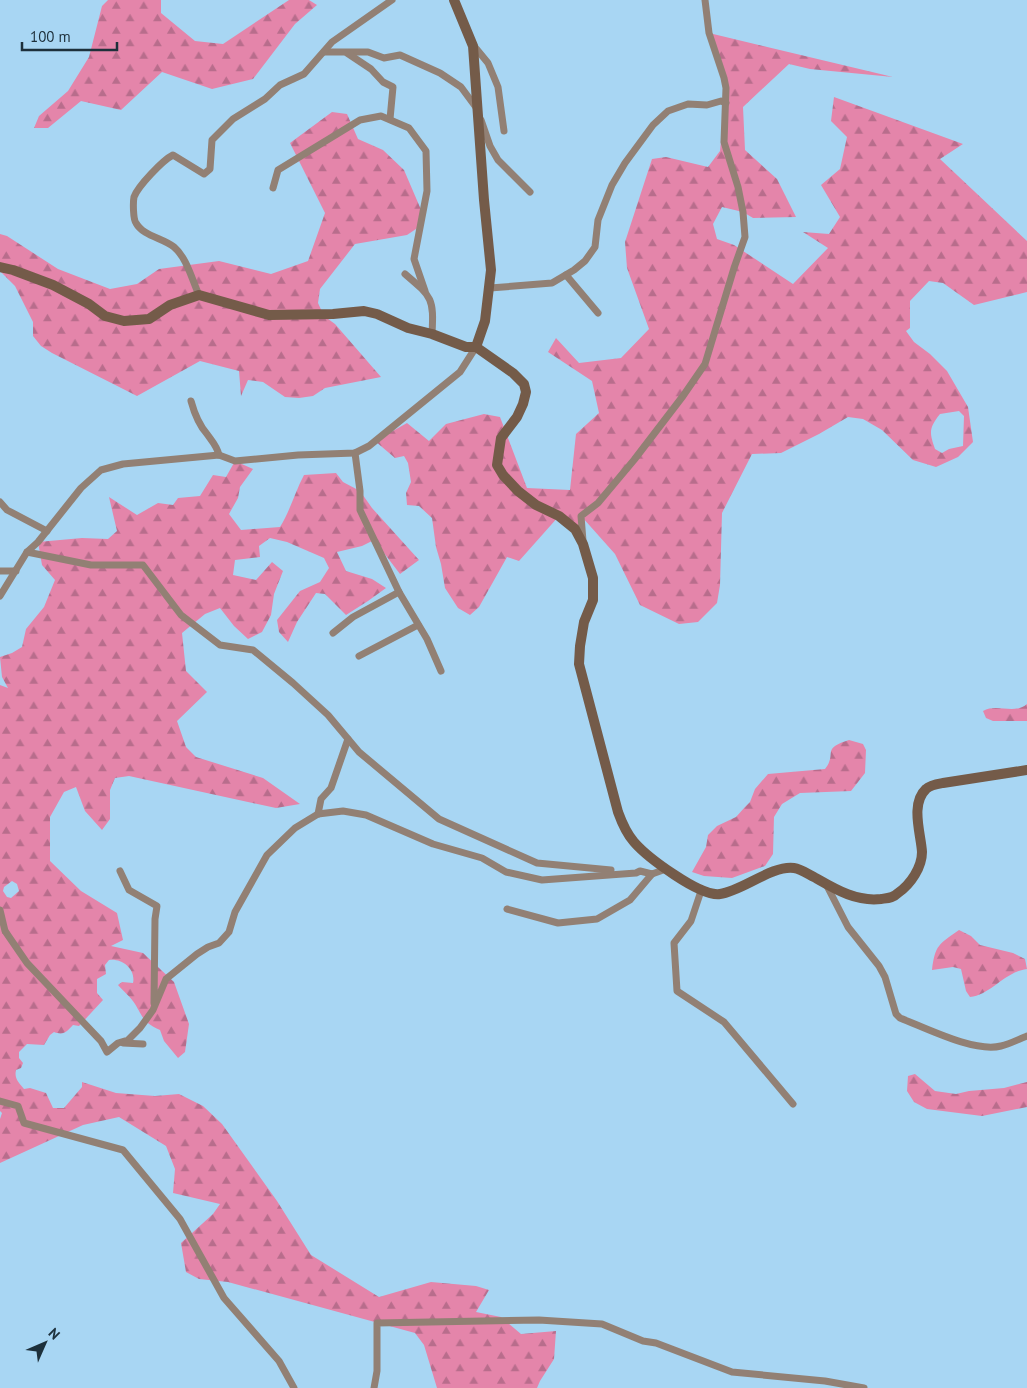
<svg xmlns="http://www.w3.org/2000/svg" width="1027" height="1388" font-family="'PT Sans',sans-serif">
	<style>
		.forest { fill: url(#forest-firs); fill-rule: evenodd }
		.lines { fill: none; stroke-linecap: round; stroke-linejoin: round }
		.street { stroke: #928074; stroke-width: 7 }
		.secondary { stroke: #745b49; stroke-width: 10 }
	</style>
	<defs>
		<pattern id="forest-firs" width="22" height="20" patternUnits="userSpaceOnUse" patternTransform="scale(1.25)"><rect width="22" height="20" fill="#e485aa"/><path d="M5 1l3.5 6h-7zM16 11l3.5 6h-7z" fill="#b86d8c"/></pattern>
	</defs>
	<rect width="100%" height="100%" fill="#a8d6f3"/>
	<g class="forest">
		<path d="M108,0H161V13L195,41L223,44L289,0H309L317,5L295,24L253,79L212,89L162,72L121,110L81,101L48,128H34L39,116L68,91L89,57L102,6Z"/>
		<path d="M709,33L893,77L810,69L789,64L743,107L745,150L777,179L796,217L753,218L743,212L722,207L713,224L717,239L734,245L793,284L828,248L803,232L829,234L840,217L821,185L840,169L847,137L831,121L834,97L963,144L940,159L1027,241V292L974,305L943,283L929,281L910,301V328L906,331L914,342L930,354L947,371L968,407L973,442L958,457L936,467L913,460L882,430L863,419L848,417L819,434L781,453L752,454L722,513L720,585L717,603L698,622L679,624L640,605L615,554L582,517L583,544L559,516L519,561L507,557L479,607L470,615L458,608L445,588L441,564L436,547L432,518L419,506L407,505L406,493L411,482L408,463L404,456L395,458L375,441L407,423L429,441L446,424L484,414L500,417L527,488L570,490L576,434L599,413L592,381L548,352L556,338L579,363L621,358L649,329L627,268L625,242L652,159L666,157L708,167L720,151L726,88ZM959,411L964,416L963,446L949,449L942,453L935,449C929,432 929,428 940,414Z"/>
		<path d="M332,112L347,114L358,139L383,150L404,170L422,212L419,227L407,235L355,244L320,289L318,303L324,316L335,324L381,377L325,388L313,396L299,398L285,397L263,382L248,380L241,396L239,371L200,361L137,396L52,353L41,346L33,336V322L15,286L0,271V234L7,236L58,269L110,289L137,284L159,269L219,261L271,274L308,261L325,213L290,143Z"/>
		<path d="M235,461L253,469L240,487L238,498L229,514L241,530L280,527C290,511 295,492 304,475L336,473L343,482L360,491L372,508L419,560L400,574L374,540L362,546L337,552L346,571L372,579L386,588L368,601L346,615L325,594L316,593L297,622L288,642L279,632L277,620L300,591L320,582L329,568L324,558L287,542L270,538L259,546L260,557L235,560L233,575L256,580L272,562L283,571L274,594L271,615L262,632L248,639L234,626L220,608L205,614L182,633L186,671L207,692L177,721L186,747L196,757L263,778L300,804L276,808L129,776L115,778L110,790V819L102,830L85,811L76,787L64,792L50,817V861L81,891L117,913L123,940L111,946L143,953L174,982L189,1024L185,1052L178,1058L164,1041L160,1030C143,1022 144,1019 135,1004C131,997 123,991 118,985L122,982L133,983C136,969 122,958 109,960L105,965L106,974L97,979V993L103,1000L79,1026L73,1025C67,1031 64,1036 54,1032L50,1035L44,1045L27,1044L19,1052V1058L23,1063L21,1068L16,1070C14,1079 19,1083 24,1089L30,1088L46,1093L53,1108H64L82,1087V1082L116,1093L155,1096L179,1094L203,1106L222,1124L277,1201L311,1255L379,1297L431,1282L476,1286L489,1290L476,1312L501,1317L521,1334L556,1331L554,1359L540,1381L537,1388H437L424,1345L415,1333L228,1282L199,1279L186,1272L181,1243L213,1214L220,1204L173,1193L175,1169L166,1146L119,1117L83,1125L0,1163V1119L2,1113L0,1111V685L8,688L2,677L0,657L12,653L22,647L26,629L44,607L55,580L42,565L38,542L82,538L108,539L117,531L109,497L137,515L158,503L173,505L178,498L200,496L213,475L226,477ZM12,881L17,884L19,891L11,898L7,897L3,891L4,887Z"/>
		<path d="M1027,704V721H993L986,718L983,711C997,703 1014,715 1027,704Z"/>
		<path d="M849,740L863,744L866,750L865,773L851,791L800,793L782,804L774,817L773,854L765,866L732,878L704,876L692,872L706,847L708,835L717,826L736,817L745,807L750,802L755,789L768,774L825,769C838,753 820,749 849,740Z"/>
		<path d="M959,930L971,936L980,945L1013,953L1025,959L1027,969C1004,972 991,995 970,997L966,991L961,969L953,967L932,970C935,945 939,944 959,930Z"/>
		<path d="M915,1074L935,1091L956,1094L969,1091L1004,1088L1027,1082V1107L982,1116L927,1109L914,1102L907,1091L908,1076Z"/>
	</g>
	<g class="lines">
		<g class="street">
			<path d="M474,46L488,63L498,87L504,131"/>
			<path d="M324,52H368L384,58L400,55L440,73L461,87L478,110"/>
			<path d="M347,53L371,69L383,82L393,87L390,119"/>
			<path d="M481,120L490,146L498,160L530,192"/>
			<path d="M273,188L278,170L360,120L381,116L409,128L426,151L427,191L414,259L425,291"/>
			<path d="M405,274C432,297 434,298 432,334"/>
			<path d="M566,275L598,313"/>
			<path d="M490,288L552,283L574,270L585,261L595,247L598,220L612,185L625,163L653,125L668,111L688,104L707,105L721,101L726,103"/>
			<path d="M199,295C192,280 187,258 174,247C163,238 143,236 136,223C133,219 133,202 134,197C138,186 163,160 173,155L204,174L210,169L212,140L233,119L265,99L280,85L304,74L332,42L392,0"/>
			<path d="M191,401C194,412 199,425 207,434C212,441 217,446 219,455"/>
			<path d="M355,453L360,491V510L399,592L427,639L441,671"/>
			<path d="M0,502L7,510L47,531"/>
			<path d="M583,541L581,516L598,503L634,460L683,396L705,364L734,268L745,237L743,212L738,187L724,142L726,88L724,78L709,33L705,0"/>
			<path d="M27,552L91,565H143L181,615L220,645L253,650L293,683L328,715L359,752L439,819L537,863L611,870"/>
			<path d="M0,571H16"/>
			<path d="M0,596L27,552L38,542L81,488L101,470L123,464L219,455L235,461L298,455L355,453L369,446L460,372L476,347"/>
			<path d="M333,633L353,617L399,592"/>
			<path d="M359,656L418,625"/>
			<path d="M318,814L321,799L331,788L348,739"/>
			<path d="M120,871L129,890L157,906L155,919L154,1003"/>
			<path d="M826,884L848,927L879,966L885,977L896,1014L900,1018C926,1028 975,1053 1001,1046C1010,1044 1019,1039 1027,1036"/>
			<path d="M701,891L691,921L674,943L677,991L724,1022L793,1104"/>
			<path d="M507,909L558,923L597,919L630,900L652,874"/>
			<path d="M0,910L5,931L27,963L101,1041L107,1052L118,1043L128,1040L140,1028L153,1010L166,979L197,954L208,947L219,943L229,932L235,912L267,855L295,828L318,814L343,811L366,815L433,844L482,858L506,872L542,880L636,873L640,871L652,874L666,869"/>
			<path d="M123,1043L143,1044"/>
			<path d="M0,1101L18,1106L24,1123L123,1150L180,1219L224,1298L279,1361L294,1388"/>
			<path d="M374,1388L377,1371V1323L539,1320L602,1324L643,1341L656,1343L732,1372L825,1381L864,1388"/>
		</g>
		<g class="secondary">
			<path d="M454,0L473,46L484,200L491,270L485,321L476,347"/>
			<path d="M0,267L13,270L53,285L89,304L105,316L124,321L149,319L170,305L199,295L269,315L333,314L364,311L377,314L408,328L432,334L466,347H476L513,373L524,384L526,392L523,404L517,417L501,438L497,465L503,475L518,491L536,505L559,516L575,529L583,544L593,578V600L584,622L580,646L579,664L618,812C622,823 626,833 634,842C647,857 700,897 720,894C742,891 772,865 794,868C801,869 808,874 814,877C835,889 856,902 881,899C888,898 893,898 898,893C911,884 922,867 922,852C921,834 910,804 926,789C930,785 937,784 943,783L1027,770"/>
		</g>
	</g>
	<g transform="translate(45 1343) rotate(45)" stroke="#a8d6f3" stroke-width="4" paint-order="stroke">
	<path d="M0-4L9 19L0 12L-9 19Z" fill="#1d303b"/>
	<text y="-8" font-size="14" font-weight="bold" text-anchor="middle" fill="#1d303b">N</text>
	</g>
	<path d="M22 42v8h95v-8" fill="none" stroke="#1d303b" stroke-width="2.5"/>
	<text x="30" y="42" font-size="15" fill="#1d303b" stroke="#a8d6f3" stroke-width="4" paint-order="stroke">100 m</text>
</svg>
